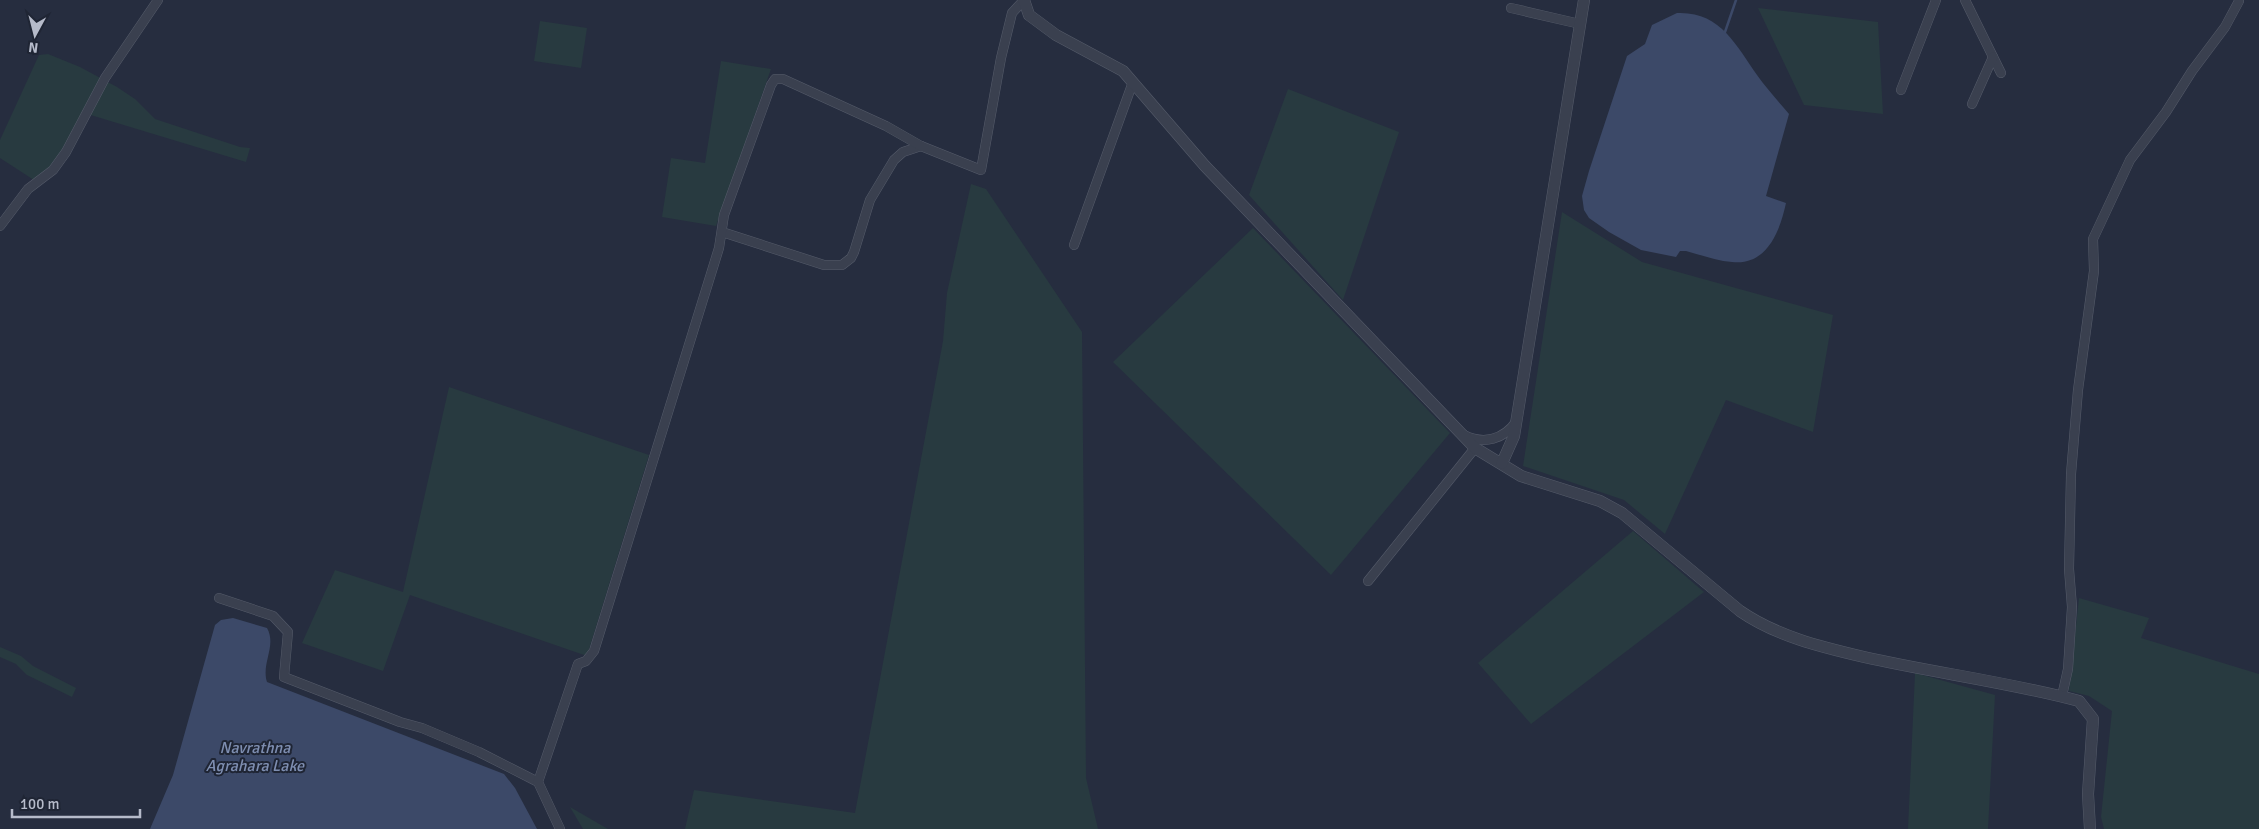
<svg xmlns="http://www.w3.org/2000/svg" width="2259" height="829" font-family="Signika,sans-serif">
	<style>
		.green { fill: #283a40 }
		.water { fill: #3c4968 }
		.lines { fill: none; stroke-linecap: round; stroke-linejoin: round }
		.stream { stroke: #3c4968; stroke-width: 2.5 }
		.minor-casing { stroke: #555b6a; stroke-width: 10 }
		.tertiary-casing { stroke: #555b6a; stroke-width: 12 }
		.minor { stroke: #3a404f; stroke-width: 9 }
		.tertiary { stroke: #3a404f; stroke-width: 11 }
		.labels { text-anchor: middle; stroke-width: 4; stroke-linejoin: round; paint-order: stroke }
		.water-label { font-size: 16px; font-style: italic; fill: #7e8eb1; stroke: #1f2534 }
	</style>
	<rect width="100%" height="100%" fill="#262d3f"/>
	<g class="green">
		<path d="M1758,8L1878,22L1883,114L1804,105Z"/>
		<path d="M540,21L587,28L581,68L534,61Z"/>
		<path d="M48,54L80,67L117,87L135,99L155,119L240,147L250,148L246,162L84,113L61,156L37,182L0,158V140L39,55Z"/>
		<path d="M721,61L771,69L716,226L662,217L671,158L705,163Z"/>
		<path d="M1288,89L1399,132L1343,300L1249,195Z"/>
		<path d="M971,184L986,189L1082,332L1086,778L1098,829H685L694,790L855,813L943,341L947,293Z"/>
		<path d="M1562,212L1642,262L1833,315L1813,432L1726,400L1665,534L1624,500L1523,466Z"/>
		<path d="M1253,228L1450,433L1331,575L1113,362Z"/>
		<path d="M449,387L649,455L587,656L410,595L383,671L302,643L335,570L403,592Z"/>
		<path d="M1633,531L1704,592L1531,724L1478,663Z"/>
		<path d="M2079,598L2149,618L2141,638L2259,674V829H2104L2101,817L2112,711L2089,696L2069,691Z"/>
		<path d="M0,647L21,656L33,666L76,688L72,697L27,675L16,664L0,657Z"/>
		<path d="M1915,673L1995,695L1988,829H1908Z"/>
		<path d="M570,807L608,829H583Z"/>
	</g>
	<g class="water">
		<path d="M1677,13C1720,11 1736,45 1757,75C1767,89 1778,101 1789,114L1766,196L1786,203C1780,231 1767,266 1732,262C1717,261 1701,255 1686,251H1680L1676,257L1641,250L1609,232L1589,218L1584,210L1582,196L1589,171L1627,56L1645,44L1652,25Z"/>
		<path d="M233,618L267,628C277,646 261,663 267,682L504,774L515,788L537,829H150L173,775L215,625L221,620Z"/>
	</g>
	<g class="lines">
		<path class="stream" d="M1725,32L1736,0"/>
		<g class="minor-casing">
			<g id="minor">
				<path d="M1965,0L2001,73"/>
				<path d="M1511,8L1580,24"/>
				<path d="M1901,90L1936,0"/>
				<path d="M1972,104L1993,57"/>
				<path d="M0,226L28,189L53,170L66,152L105,78L158,0"/>
				<path d="M722,232L824,265H842L851,258L854,252L870,200L894,160L903,152L921,146"/>
				<path d="M1074,245L1133,82"/>
				<path d="M1464,435C1484,445 1504,439 1516,422"/>
				<path d="M1368,581L1475,448"/>
				<path d="M219,598L273,616L288,632L284,677L400,722L422,728L479,752L538,782"/>
				<path d="M2062,696L2068,669L2072,607L2069,569L2071,474L2078,390L2094,271L2093,239L2130,160L2166,112L2192,71L2225,27L2239,1"/>
				<path d="M560,829L538,782L578,664L586,661L594,651L719,248L724,215L771,85L775,79H783L886,126L921,146L981,170L1001,58L1012,13L1024,0"/>
			</g>
		</g>
		<g class="tertiary-casing">
			<g id="tertiary">
				<path d="M1024,0L1029,15L1056,35L1123,71L1205,166L1475,448L1521,476L1600,501L1622,513L1740,611C1776,636 1821,647 1864,657C1935,673 2008,682 2079,701L2093,719L2088,794L2090,829"/>
				<path d="M1502,463L1514,436L1584,0"/>
			</g>
		</g>
		<use href="#minor" class="minor"/>
		<use href="#tertiary" class="tertiary"/>
	</g>
	<g class="labels">
		<g class="water-label">
			<text x="255" y="753">Navrathna<tspan x="255" dy="18">Agrahara Lake</tspan></text>
		</g>
	</g>
	<g transform="translate(35 35) rotate(187)" stroke="#1f2534" stroke-width="4" paint-order="stroke">
	<path d="M0-4L9 19L0 12L-9 19Z" fill="#b6bbca"/>
	<text y="-8" font-size="14" font-weight="bold" text-anchor="middle" fill="#b6bbca">N</text>
	</g>
	<path d="M12 809v8h128v-8" fill="none" stroke="#b6bbca" stroke-width="2.5"/>
	<text x="20" y="809" font-size="15" fill="#b6bbca" stroke="#1f2534" stroke-width="4" paint-order="stroke">100 m</text>
</svg>
